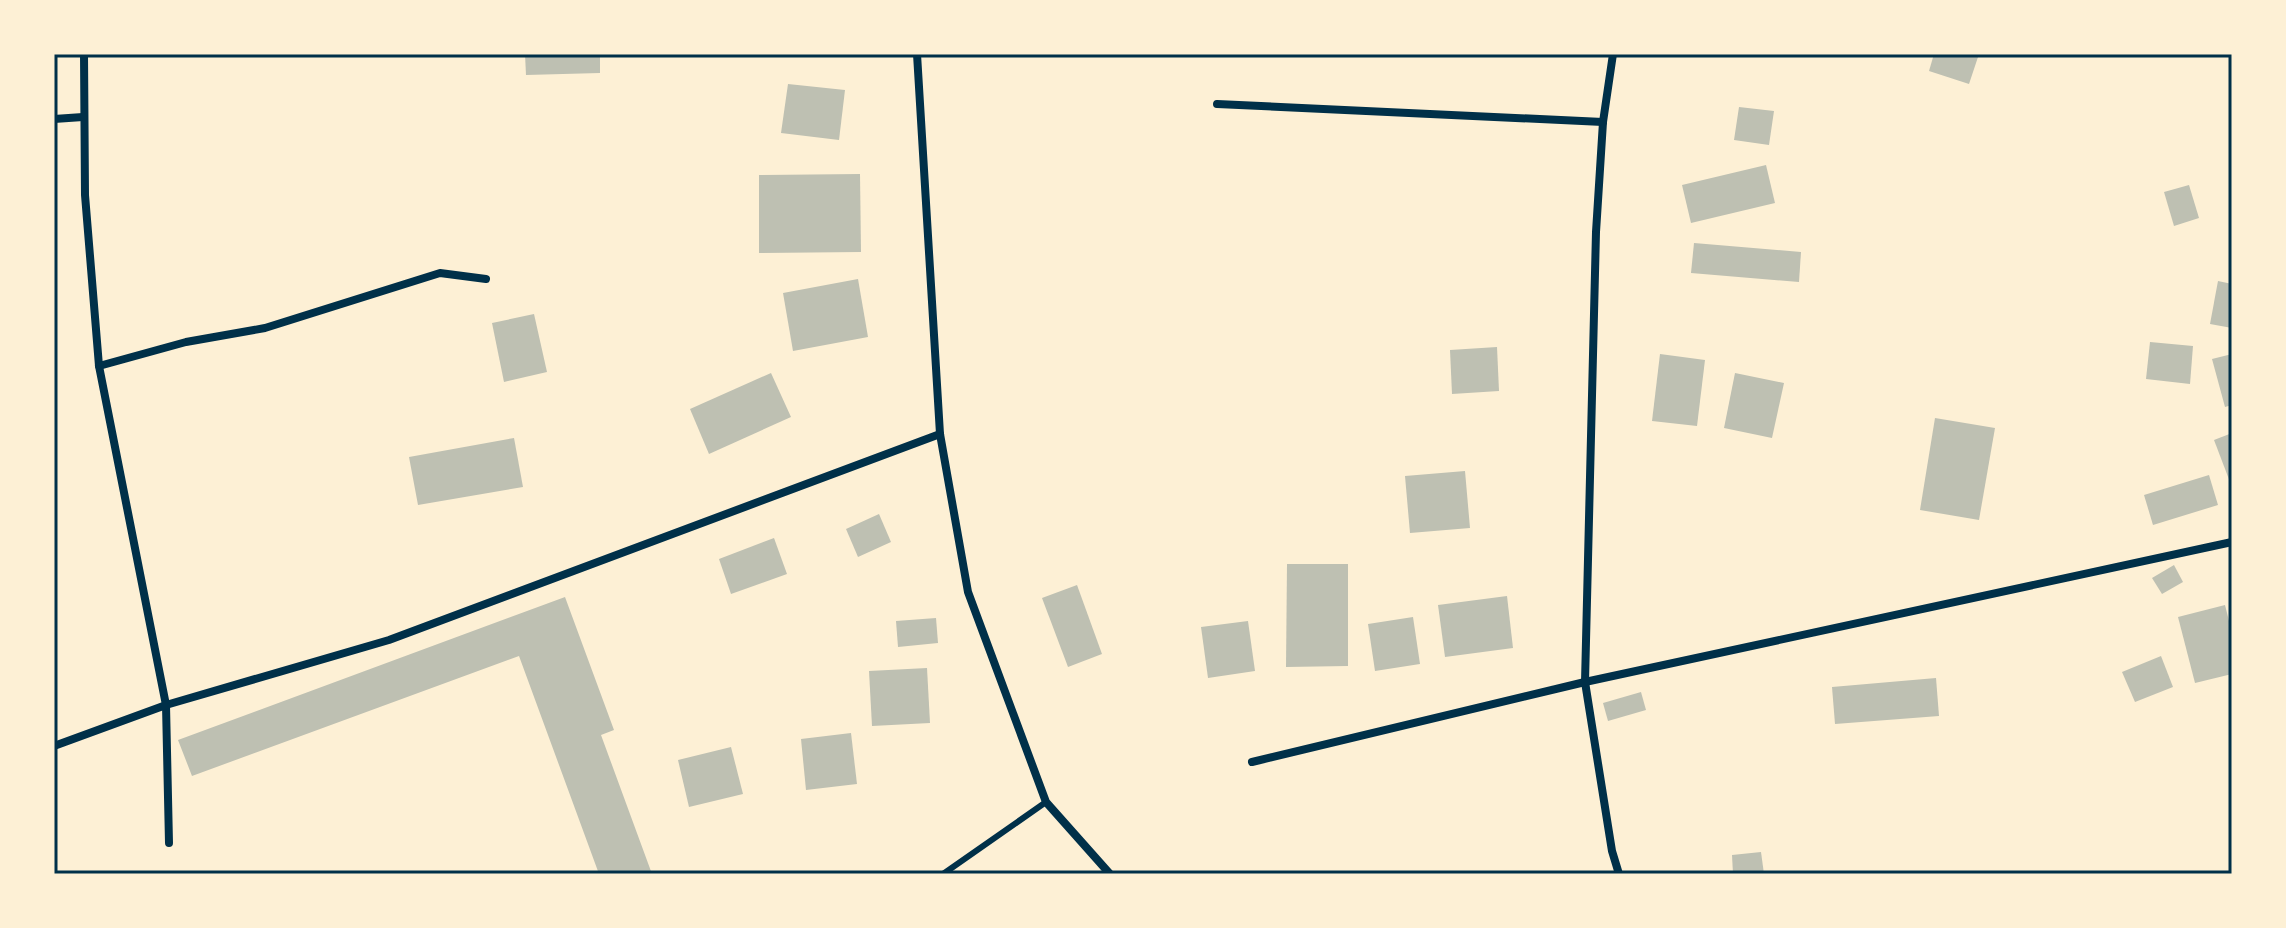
<svg xmlns="http://www.w3.org/2000/svg" width="2286" height="928" font-family="Jost,sans-serif">
	<style>
		.building { fill: #bec0b2 }
		.lines { fill: none; stroke-linecap: round; stroke-linejoin: round }
		.service { stroke: #003049; stroke-width: 6 }
		.minor { stroke: #003049; stroke-width: 8 }
		.neatline { fill: none; stroke: #003049; stroke-width: 3 }
	</style>
	<rect width="100%" height="100%" fill="#fdf0d5"/>
	<g class="building">
		<path d="M525,54H600V73L526,75Z"/>
		<path d="M1934,54H1979L1969,84L1929,71Z"/>
		<path d="M788,84L845,90L839,140L781,133Z"/>
		<path d="M1739,107L1774,111L1769,145L1734,140Z"/>
		<path d="M1766,165L1775,203L1691,223L1682,185Z"/>
		<path d="M860,174L861,252L759,253V175Z"/>
		<path d="M2189,185L2199,218L2174,226L2164,192Z"/>
		<path d="M1694,243L1801,252L1799,282L1691,273Z"/>
		<path d="M858,279L868,337L793,351L783,293Z"/>
		<path d="M2218,281L2232,284V328L2210,324Z"/>
		<path d="M534,314L547,372L504,382L492,323Z"/>
		<path d="M2150,342L2193,346L2190,384L2146,379Z"/>
		<path d="M1497,347L1499,391L1452,394L1450,350Z"/>
		<path d="M1660,354L1705,360L1697,426L1652,421Z"/>
		<path d="M2232,354V405L2225,407L2212,359Z"/>
		<path d="M771,373L791,417L709,454L690,409Z"/>
		<path d="M1735,373L1784,383L1772,438L1724,428Z"/>
		<path d="M1935,418L1995,428L1979,520L1920,510Z"/>
		<path d="M2232,433V481L2230,482L2214,440Z"/>
		<path d="M514,438L523,487L418,505L409,457Z"/>
		<path d="M1465,471L1470,528L1410,533L1405,476Z"/>
		<path d="M2209,475L2218,505L2153,525L2144,495Z"/>
		<path d="M879,514L891,542L858,557L846,529Z"/>
		<path d="M774,538L787,574L731,594L719,559Z"/>
		<path d="M1287,564H1348V666L1286,667Z"/>
		<path d="M2174,565L2183,582L2162,594L2152,578Z"/>
		<path d="M1077,585L1102,654L1068,667L1042,598Z"/>
		<path d="M1507,596L1513,648L1445,657L1438,605Z"/>
		<path d="M565,597L614,730L601,735L652,874H599L519,656L192,776L178,740Z"/>
		<path d="M2225,605L2232,633V674L2195,683L2178,617Z"/>
		<path d="M1413,617L1420,664L1375,671L1368,624Z"/>
		<path d="M936,618L938,643L898,647L896,621Z"/>
		<path d="M1248,621L1255,671L1208,678L1201,627Z"/>
		<path d="M2161,656L2173,687L2135,702L2122,672Z"/>
		<path d="M927,668L930,723L872,726L869,671Z"/>
		<path d="M1936,678L1939,716L1835,724L1832,687Z"/>
		<path d="M1641,692L1646,710L1608,721L1603,703Z"/>
		<path d="M851,733L857,784L806,790L801,739Z"/>
		<path d="M731,747L743,794L689,807L678,760Z"/>
		<path d="M1761,852L1764,874H1733L1732,855Z"/>
	</g>
	<g class="lines">
		<path class="service" d="M943,874L1046,802"/>
		<g class="minor">
			<path d="M84,54L85,195L99,366L166,705L169,843"/>
			<path d="M917,54L940,434L968,592L1046,802L1110,874"/>
			<path d="M1613,54L1603,122L1596,232L1585,682L1612,851L1619,874"/>
			<path d="M1217,104L1603,122"/>
			<path d="M54,119L83,117"/>
			<path d="M99,366L186,342L265,328L440,273L486,279"/>
			<path d="M54,746L166,705L389,640L940,434"/>
			<path d="M1252,762L1585,682L2232,542"/>
		</g>
	</g>
	<rect width="2286" height="928" fill="none" stroke="#fdf0d5" stroke-width="112"/>
	<rect x="56" y="56" width="2174" height="816" class="neatline"/>
</svg>
